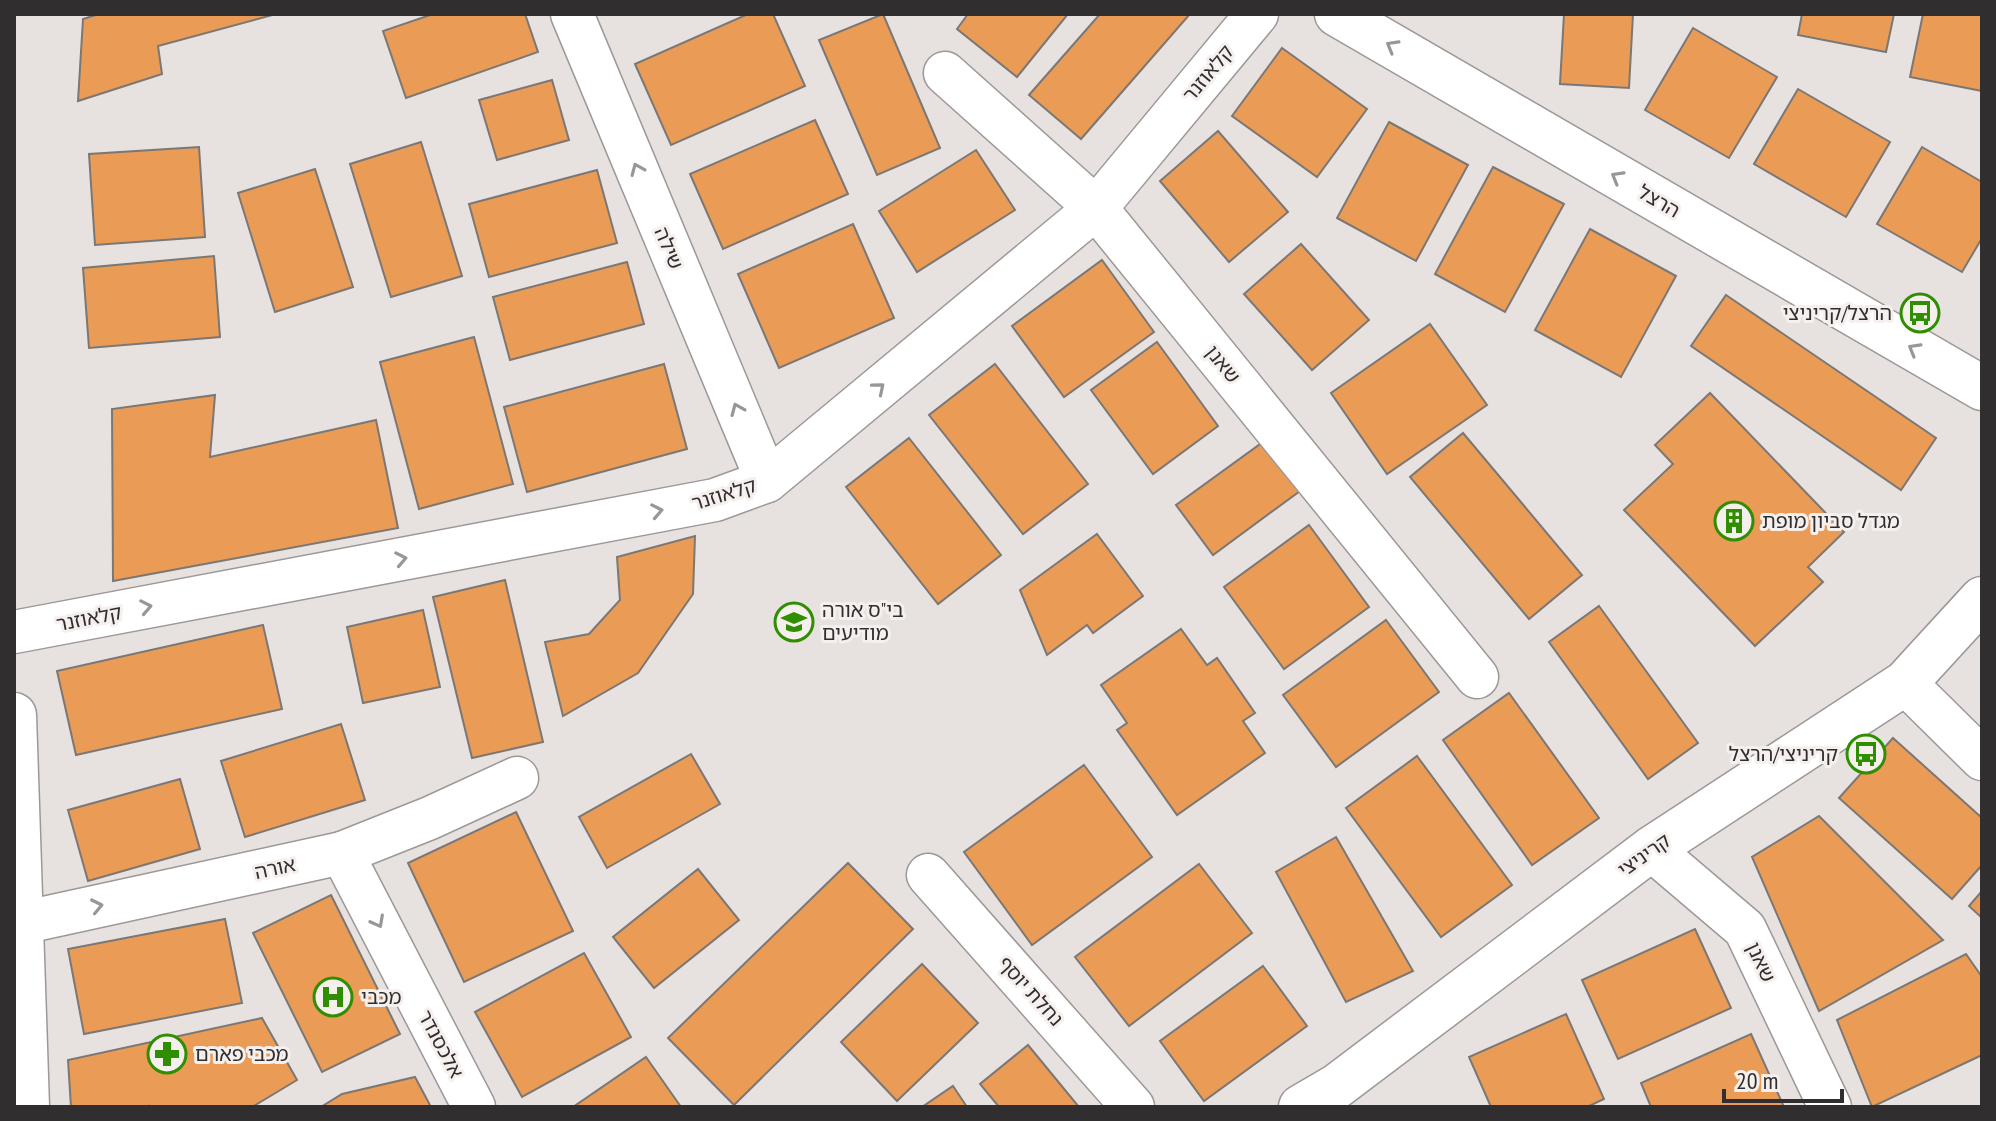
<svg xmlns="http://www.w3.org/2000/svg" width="1996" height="1121" font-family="'PT Sans Narrow','Noto Sans Hebrew',sans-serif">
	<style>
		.building { fill: #ea9c57; stroke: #7b7774; stroke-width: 2 }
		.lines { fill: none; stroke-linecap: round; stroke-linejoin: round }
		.street-casing { stroke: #9d9897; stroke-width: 45 }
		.secondary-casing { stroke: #9d9897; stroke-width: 47 }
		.street { stroke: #fff; stroke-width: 42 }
		.secondary { stroke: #fff; stroke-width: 44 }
		.oneway { stroke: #989696 }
		.labels { text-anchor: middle; stroke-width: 6; stroke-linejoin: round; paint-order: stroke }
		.street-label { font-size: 20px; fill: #302e2e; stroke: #f5efed }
		.poi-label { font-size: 20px; fill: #302e2e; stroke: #f5efed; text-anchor: start }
	</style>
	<rect width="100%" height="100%" fill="#e7e2e0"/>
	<g class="building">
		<path d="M99,14H276L158,46L162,74L78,101L83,19Z"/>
		<path d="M433,14H525L538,52L406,98L383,31Z"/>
		<path d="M748,14H773L805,86L671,145L635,64Z"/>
		<path d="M883,14L940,148L877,175L819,40Z"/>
		<path d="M968,14H1068L1017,77L957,29Z"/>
		<path d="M1100,14H1190L1081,139L1029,95Z"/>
		<path d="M1564,14H1633L1629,88L1560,84Z"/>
		<path d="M1802,14H1894L1886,52L1798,35Z"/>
		<path d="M1923,14H1982V91L1910,77Z"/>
		<path d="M1693,28L1777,77L1729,158L1645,110Z"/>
		<path d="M1282,48L1367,109L1317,177L1232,116Z"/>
		<path d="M552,80L569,140L497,160L479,100Z"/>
		<path d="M1798,89L1890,142L1846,217L1754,164Z"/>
		<path d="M815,120L848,194L723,249L690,174Z"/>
		<path d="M1389,122L1468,165L1416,261L1337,218Z"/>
		<path d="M1218,131L1288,212L1229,262L1160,181Z"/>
		<path d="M421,142L462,276L391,297L350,164Z"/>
		<path d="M199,147L205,237L95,245L89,154Z"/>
		<path d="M1922,147L1982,182V238L1962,272L1877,224Z"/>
		<path d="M976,150L1015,210L917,272L879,211Z"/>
		<path d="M1493,167L1564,204L1505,312L1435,274Z"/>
		<path d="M315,169L353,287L275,312L238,193Z"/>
		<path d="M597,170L617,243L489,277L469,204Z"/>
		<path d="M853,224L894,318L779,368L738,274Z"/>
		<path d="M1590,229L1676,276L1621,377L1535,330Z"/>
		<path d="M1301,244L1369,320L1312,370L1244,294Z"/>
		<path d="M214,256L220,337L89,348L83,268Z"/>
		<path d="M1102,260L1154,332L1064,397L1012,326Z"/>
		<path d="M627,262L644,324L510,360L493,297Z"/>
		<path d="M1726,295L1936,438L1901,490L1691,346Z"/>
		<path d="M1430,324L1487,405L1387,474L1331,393Z"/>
		<path d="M474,337L513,484L419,509L380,362Z"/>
		<path d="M1157,342L1218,426L1153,474L1091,390Z"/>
		<path d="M664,364L687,449L527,492L504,407Z"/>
		<path d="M995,364L1088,484L1023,534L929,415Z"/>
		<path d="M1710,393L1844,532L1808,567L1823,582L1755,646L1624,510L1673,464L1655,445Z"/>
		<path d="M215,395L210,457L376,420L398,528L113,581L112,409Z"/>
		<path d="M1463,433L1582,575L1529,619L1410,477Z"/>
		<path d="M909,438L1001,555L938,604L846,487Z"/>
		<path d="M1263,442L1300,491L1213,555L1176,505Z"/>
		<path d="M1309,525L1369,607L1284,669L1224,587Z"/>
		<path d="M1097,534L1143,596L1093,633L1087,625L1047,655L1020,590Z"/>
		<path d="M695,536L693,594L638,673L563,716L545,642L589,634L620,600L617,557Z"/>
		<path d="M505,580L543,742L472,758L433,597Z"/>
		<path d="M1599,606L1698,743L1648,779L1549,642Z"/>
		<path d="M423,610L440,687L363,703L347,627Z"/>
		<path d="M1386,620L1439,692L1336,767L1283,695Z"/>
		<path d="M263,625L282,709L76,755L57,671Z"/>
		<path d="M1181,629L1207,665L1217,658L1255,713L1243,721L1265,753L1177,815L1117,730L1127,723L1101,685Z"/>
		<path d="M1509,693L1599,818L1532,865L1443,740Z"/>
		<path d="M341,724L365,800L245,837L221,761Z"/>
		<path d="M1893,738L1982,818V865L1952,899L1839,798Z"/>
		<path d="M691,754L720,804L607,868L579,817Z"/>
		<path d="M1417,756L1512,885L1441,937L1346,808Z"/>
		<path d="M1084,765L1152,857L1032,945L964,852Z"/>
		<path d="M180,779L200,849L88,881L68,810Z"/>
		<path d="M516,812L573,931L464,982L408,863Z"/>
		<path d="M1819,816L1943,940L1819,1011L1752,857Z"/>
		<path d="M1336,837L1413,971L1346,1002L1276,872Z"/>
		<path d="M848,863L913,929L734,1105L668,1038Z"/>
		<path d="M1199,864L1252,933L1129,1026L1075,957Z"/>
		<path d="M698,869L739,920L654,988L613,937Z"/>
		<path d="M1982,891V918L1969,906Z"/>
		<path d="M331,895L400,1034L322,1072L253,933Z"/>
		<path d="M225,919L242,1003L84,1034L68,949Z"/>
		<path d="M1695,929L1731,1008L1618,1059L1582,980Z"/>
		<path d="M584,953L631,1037L522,1097L475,1012Z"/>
		<path d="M1966,954L1982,977V1055L1872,1107L1837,1020Z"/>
		<path d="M922,964L978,1023L897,1101L841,1042Z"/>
		<path d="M1263,966L1307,1026L1204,1101L1160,1041Z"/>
		<path d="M1566,1014L1604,1099L1587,1107H1491L1469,1057Z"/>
		<path d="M262,1018L297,1080L252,1107H150L149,1105V1107H71L68,1060Z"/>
		<path d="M1751,1034L1784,1107H1651L1641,1083Z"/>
		<path d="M1028,1045L1079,1107H999L980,1084Z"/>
		<path d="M646,1057L681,1107H573Z"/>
		<path d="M415,1077L431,1107H321L342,1094Z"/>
		<path d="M953,1086L967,1107H922Z"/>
	</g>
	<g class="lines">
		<g class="street-casing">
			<g id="street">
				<path d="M572,14L767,481"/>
				<path d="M945,73L1096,208L1477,677"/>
				<path d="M14,632L715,500L767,481L1096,208L1257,14"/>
				<path d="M1905,683L1982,759"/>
				<path d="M1651,849L1745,929L1830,1107"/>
				<path d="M342,853L474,1107"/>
				<path d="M928,875L1133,1107"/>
				<path d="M21,923L342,853L430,818L517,778"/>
			</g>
		</g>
		<g class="secondary-casing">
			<g id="secondary">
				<path d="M1337,14L1982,388"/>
				<path d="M14,715L27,1107"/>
				<path d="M1301,1107L1337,1086L1651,849L1905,683L1982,599"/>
			</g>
		</g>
		<use href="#street" class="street"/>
		<use href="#secondary" class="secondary"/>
	</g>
	<defs><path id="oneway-chevron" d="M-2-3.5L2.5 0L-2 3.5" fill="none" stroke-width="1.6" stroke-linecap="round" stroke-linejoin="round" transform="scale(2)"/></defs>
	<g class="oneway">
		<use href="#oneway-chevron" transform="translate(1392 46) rotate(-150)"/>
		<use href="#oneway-chevron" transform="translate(637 169) rotate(-113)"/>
		<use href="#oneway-chevron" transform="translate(1617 177) rotate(-150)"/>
		<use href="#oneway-chevron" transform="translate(1914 349) rotate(-150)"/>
		<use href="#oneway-chevron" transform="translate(879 388) rotate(-40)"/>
		<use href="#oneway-chevron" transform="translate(737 409) rotate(-113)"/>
		<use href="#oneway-chevron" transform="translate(657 511) rotate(-11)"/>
		<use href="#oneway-chevron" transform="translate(401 559) rotate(-11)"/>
		<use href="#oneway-chevron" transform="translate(146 607) rotate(-11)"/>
		<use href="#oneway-chevron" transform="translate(97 906) rotate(-12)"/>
		<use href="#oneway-chevron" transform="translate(378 922) rotate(62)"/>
	</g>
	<defs>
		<g id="bus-ring" transform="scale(2)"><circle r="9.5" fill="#f5efed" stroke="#2f8e01" stroke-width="1.5"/><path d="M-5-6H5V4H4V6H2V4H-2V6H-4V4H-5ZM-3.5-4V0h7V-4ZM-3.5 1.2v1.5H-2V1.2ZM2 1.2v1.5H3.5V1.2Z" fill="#2f8e01"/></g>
		<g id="building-ring" transform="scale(2)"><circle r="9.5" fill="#f5efed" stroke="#2f8e01" stroke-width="1.5"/><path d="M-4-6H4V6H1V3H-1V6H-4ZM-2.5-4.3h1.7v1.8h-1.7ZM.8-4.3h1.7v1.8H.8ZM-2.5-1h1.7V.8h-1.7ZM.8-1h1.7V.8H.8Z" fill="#2f8e01"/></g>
		<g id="school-ring" transform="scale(2)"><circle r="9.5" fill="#f5efed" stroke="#2f8e01" stroke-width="1.5"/><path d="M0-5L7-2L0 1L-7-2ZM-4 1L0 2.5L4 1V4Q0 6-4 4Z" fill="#2f8e01"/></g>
		<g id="hospital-ring" transform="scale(2)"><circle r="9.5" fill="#f5efed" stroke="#2f8e01" stroke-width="1.5"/><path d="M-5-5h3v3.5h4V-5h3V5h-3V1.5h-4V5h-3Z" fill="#2f8e01"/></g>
		<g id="pharmacy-ring" transform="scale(2)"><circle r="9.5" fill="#f5efed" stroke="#2f8e01" stroke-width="1.5"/><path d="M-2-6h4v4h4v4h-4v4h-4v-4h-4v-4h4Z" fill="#2f8e01"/></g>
	</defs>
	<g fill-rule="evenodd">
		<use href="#bus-ring" x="1920" y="313"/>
		<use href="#building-ring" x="1734" y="521"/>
		<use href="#school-ring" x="794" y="622"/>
		<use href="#bus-ring" x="1866" y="754"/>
		<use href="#hospital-ring" x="333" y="997"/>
		<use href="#pharmacy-ring" x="167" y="1054"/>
	</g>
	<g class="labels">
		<g class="street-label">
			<text transform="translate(1208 73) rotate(-50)" y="7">קלאוזנר</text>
			<text transform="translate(1659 201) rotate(30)" y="7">הרצל</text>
			<text transform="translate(669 248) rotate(67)" y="7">שילה</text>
			<text transform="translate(1223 364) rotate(51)" y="7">שאנן</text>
			<text transform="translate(724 494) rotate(-17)" y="7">קלאוזנר</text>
			<text transform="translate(89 618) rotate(-11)" y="7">קלאוזנר</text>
			<text transform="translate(1644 855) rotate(-35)" y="7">קריניצי</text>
			<text transform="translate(275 868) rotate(-12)" y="7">אורה</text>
			<text transform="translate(1761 962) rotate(65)" y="7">שאנן</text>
			<text transform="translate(1031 991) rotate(48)" y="7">נחלת יוסף</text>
			<text transform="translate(441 1044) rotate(62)" y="7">אלכסנדר</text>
		</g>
		<g class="poi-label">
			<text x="1892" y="320" text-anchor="end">הרצל/קריניצי</text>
			<text x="1762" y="528">מגדל סביון מופת</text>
			<text x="822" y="617">בי"ס אורה<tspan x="822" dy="23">מודיעים</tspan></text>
			<text x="1838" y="761" text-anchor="end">קריניצי/הרצל</text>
			<text x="361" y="1004">מכבי</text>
			<text x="195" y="1061">מכבי פארם</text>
		</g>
	</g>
	<rect width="1996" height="1121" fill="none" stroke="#302e2e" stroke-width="32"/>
	<path d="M1724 1089v12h118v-12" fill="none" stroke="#302e2e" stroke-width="4"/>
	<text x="1736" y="1089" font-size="24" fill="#302e2e" stroke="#f5efed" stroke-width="6" paint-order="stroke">20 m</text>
</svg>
